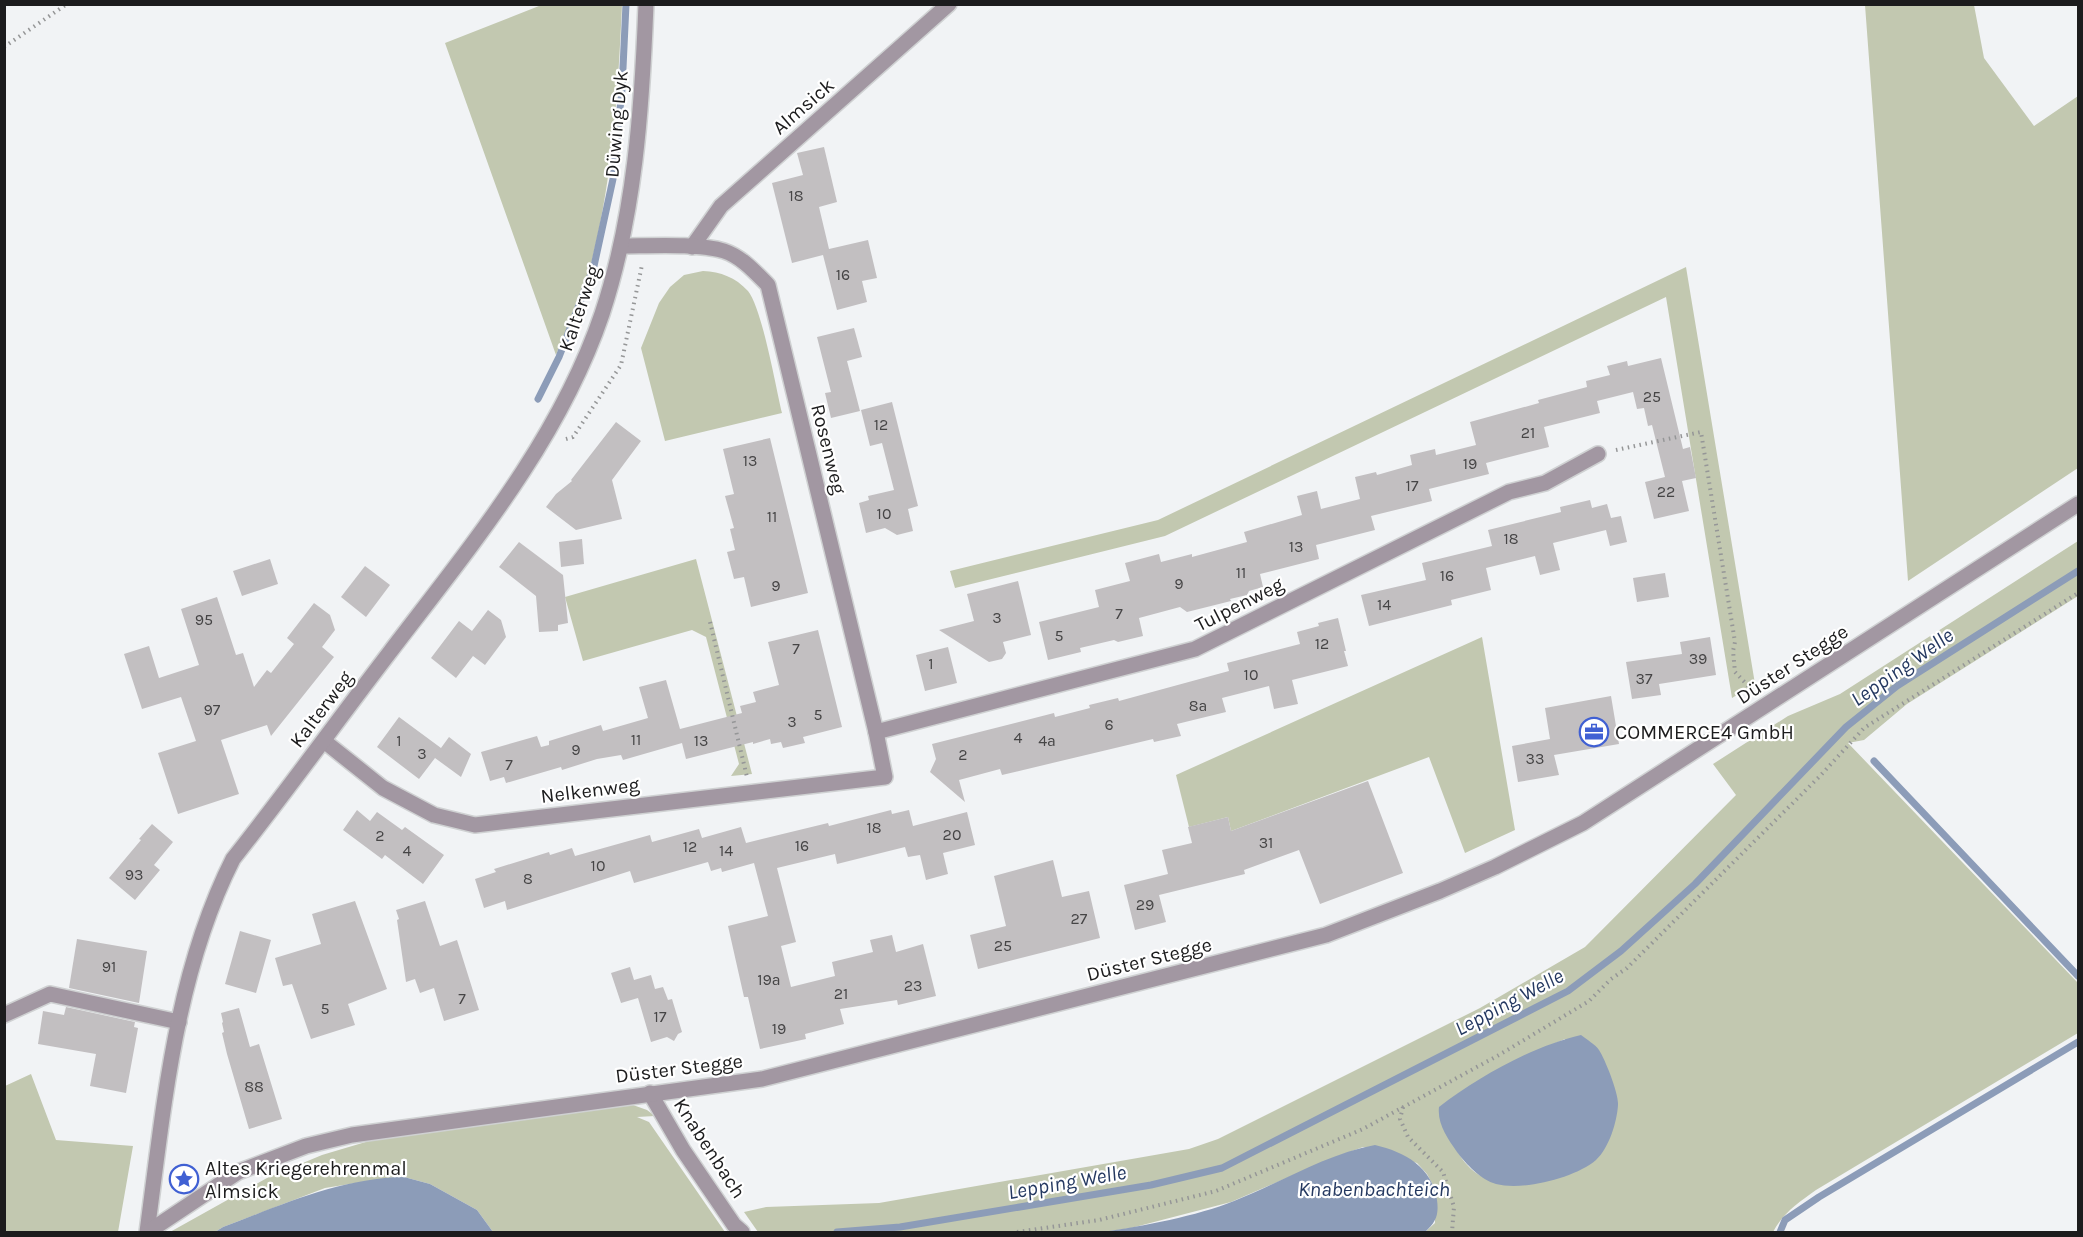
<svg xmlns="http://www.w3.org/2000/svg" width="2083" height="1237" font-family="Karla,sans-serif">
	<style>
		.green { fill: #c2c8b0; fill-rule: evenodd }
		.water { fill: #8c9cb8 }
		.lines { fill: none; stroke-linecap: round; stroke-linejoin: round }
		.stream { stroke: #8c9cb8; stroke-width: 7 }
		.building { fill: #c2bfc1 }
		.minor-casing { stroke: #cfd1d2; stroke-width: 18 }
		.path { stroke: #959697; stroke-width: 4; stroke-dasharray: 1.5 4.5; stroke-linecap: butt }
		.minor { stroke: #a297a2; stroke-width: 15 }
		.labels { text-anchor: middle; stroke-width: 4.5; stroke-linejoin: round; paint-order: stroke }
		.number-label { font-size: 16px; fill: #464546 }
		.street-label { font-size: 20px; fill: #1c1c1d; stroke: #fff }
		.poi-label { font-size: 20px; fill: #1c1c1d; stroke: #fff; text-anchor: start }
		.water-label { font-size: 21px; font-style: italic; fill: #253961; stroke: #fff }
	</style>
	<rect width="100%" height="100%" fill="#f1f3f5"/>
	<g class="green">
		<path d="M544,4L622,5C618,91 613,176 592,260C584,292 568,324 556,355L445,43Z"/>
		<path d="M1865,5H1974L1984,58L2034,126L2078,96V468L1908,581Z"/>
		<path d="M1686,267L1755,684L1732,698L1666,297L1165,536L955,588L950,571L1158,520Z"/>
		<path d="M703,271C721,272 735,277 748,291C762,308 776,388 782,413L665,441L641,348L659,303L670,287L684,275Z"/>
		<path d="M2078,541V596L1907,704L1864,740L1848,743L2078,983V1033L1816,1190C1798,1203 1783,1213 1773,1232H1425L1435,1223V1189L1427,1174L1417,1163L1363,1147L1333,1158L1231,1202L1131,1228L1103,1232H758L744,1212L766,1207L879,1203L1189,1149L1218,1139L1480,1008L1585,947L1736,795L1713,764L1788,716L1840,694ZM1565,1039L1567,1175C1529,1186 1484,1195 1459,1154C1450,1141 1446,1122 1440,1107C1477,1078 1521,1058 1565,1039Z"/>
		<path d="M696,559L752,774L731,776L739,764L706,637L692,630L583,661L565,597Z"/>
		<path d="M1482,637L1515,830L1465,853L1429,757L1231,831L1228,817L1189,827L1176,775Z"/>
		<path d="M31,1074L56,1140L133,1146L118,1232H5V1086Z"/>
		<path d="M633,1105L647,1110L655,1116L637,1117L649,1122L725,1232H493L477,1210L430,1184L404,1177L387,1178L325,1188L223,1227L215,1232H170L267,1178L322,1155L369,1141L462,1125Z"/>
	</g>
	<g class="water">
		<path d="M1581,1035C1587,1040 1595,1044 1599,1050C1605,1059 1619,1094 1618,1105C1617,1122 1609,1148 1596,1160C1575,1178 1523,1191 1496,1184C1481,1180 1466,1164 1457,1152C1448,1139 1437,1124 1439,1107C1478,1077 1533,1046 1581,1035Z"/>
		<path d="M1375,1145C1405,1152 1432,1167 1437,1200C1439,1215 1436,1222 1425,1232H1103C1143,1226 1197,1216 1234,1201C1280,1183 1326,1154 1375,1145Z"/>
		<path d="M404,1177L430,1184L477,1210L493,1232H215L223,1227C282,1205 340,1178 404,1177Z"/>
	</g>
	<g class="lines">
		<g class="stream">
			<path d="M538,399L559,357L594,266L613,179L622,89L626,4"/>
			<path d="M1874,761L2078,976"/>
			<path d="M837,1232L900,1227L1151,1185L1222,1168L1568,991L1621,951L1695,884L1846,727L1897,686L2078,571"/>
			<path d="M1780,1232L1785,1220L1819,1197L2078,1042"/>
		</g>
	</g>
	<g class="building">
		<path d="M824,147L837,202L819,207L829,249L868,240L877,278L862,281L867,302L837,310L823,255L792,263L772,183L803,175L797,153Z"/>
		<path d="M854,328L862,357L847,361L860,411L831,418L825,393L831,392L817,337Z"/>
		<path d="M1661,358L1683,449L1690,447L1696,478L1682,481L1689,511L1654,519L1645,482L1665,477L1652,425L1648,426L1644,408L1637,409L1633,392L1597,401L1600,413L1544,427L1549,447L1486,463L1489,474L1429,489L1432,501L1371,516L1375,530L1316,545L1319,559L1260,574L1263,587L1249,591L1247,595L1230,599L1231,601L1187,612L1180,607L1139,618L1143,636L1118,642L1114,640L1080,648L1081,652L1048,660L1039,622L1099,607L1095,590L1130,581L1125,563L1159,554L1161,562L1192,554V557L1247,542L1244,532L1302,515L1297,496L1317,491L1321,509L1360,499L1355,477L1376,472L1377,475L1412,465L1410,455L1435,449L1436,455L1476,445L1470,422L1539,403L1538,400L1587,387L1586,381L1610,375L1607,366L1627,361L1628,366Z"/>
		<path d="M892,402L918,506L908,509L913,531L897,535L885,528L866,533L859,503L869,500L868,496L894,490L882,443L870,446L861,410Z"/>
		<path d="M616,422L641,441L612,480L622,519L576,530L546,507L556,494L572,481L571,480Z"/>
		<path d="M770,438L808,593L751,607L744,577L734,579L727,552L735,550L730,529L734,528L725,496L734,494L723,449Z"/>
		<path d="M1590,500L1592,508L1607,504L1611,518L1621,516L1627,542L1610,546L1606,530L1553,543L1560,570L1540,575L1535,556L1486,568L1491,590L1451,600L1452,605L1369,626L1361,595L1426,580L1422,563L1492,546L1488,530L1561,512L1560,507Z"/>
		<path d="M582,539L584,564L561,567L559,542Z"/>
		<path d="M519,542L563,575L568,623L558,625V631L539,632L536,596L499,567Z"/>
		<path d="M270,559L278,584L242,596L233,571Z"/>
		<path d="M365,566L390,585L366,617L341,597Z"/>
		<path d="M1665,573L1669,597L1637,602L1633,578Z"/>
		<path d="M1018,581L1031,635L1003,642L1006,653L1002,659L989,662L939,630L974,621L967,594Z"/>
		<path d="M217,597L236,655L243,653L254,687L267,670L271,673L294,644L287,638L314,603L330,615L335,630L322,647L334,657L271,736L267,725L221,740L239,794L178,814L158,753L196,741L181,697L142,709L124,654L149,646L159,678L199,665L181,609Z"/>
		<path d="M488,610L501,620L506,637L485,665L473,656L456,678L431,658L459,621L472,631Z"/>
		<path d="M1338,618L1346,651H1344L1348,666L1292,680L1298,704L1274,709L1269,686L1222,698L1226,712L1177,724L1181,736L1154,742L1153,739L1002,775L1000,769L959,780L965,802L930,772L936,759L932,744L1054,713L1055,717L1090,708L1089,705L1118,698L1119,701L1229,671L1227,663L1300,644L1297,632L1319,626L1318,623Z"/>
		<path d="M818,630L842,727L803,737L805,743L783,748L781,742L771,744L770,739L753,744V742L686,759L682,743L623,760L621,755L597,759L562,770L561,767L506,783L504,777L490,781L481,752L537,736L541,747L549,745V741L601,725L603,731L648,718L639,687L666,680L680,729L742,713L740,706L756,702L753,692L779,685L768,642Z"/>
		<path d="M1710,637L1716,675L1659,684L1661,695L1632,699L1626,662L1682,654L1680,642Z"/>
		<path d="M948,647L957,683L925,691L916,655Z"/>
		<path d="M1611,696L1619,744L1554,755L1559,775L1518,782L1512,746L1550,739L1545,708Z"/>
		<path d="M399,717L441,748L449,737L471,754L461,777L435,758L419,779L377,747Z"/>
		<path d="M1368,781L1403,873L1320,904L1299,850L1244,870L1245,874L1159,895L1166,922L1135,930L1124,885L1168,874L1162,850L1192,843L1188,827L1228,817L1231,831Z"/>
		<path d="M357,810L370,821L377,812L402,830L405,827L444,855L423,884L385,855L382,859L343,830Z"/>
		<path d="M891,810L892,814L909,810L913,826L967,812L975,845L943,853L948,874L926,880L920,855L908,857L905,847L837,864L835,854L777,868L796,942L781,946L791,987L835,976L832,962L873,952L870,940L892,935L896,952L923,944L936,996L898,1005L897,1000L840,1009L844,1024L805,1034L806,1039L760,1049L748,997H744L728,926L768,916L754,863L722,872L721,868L711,871L708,862L634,883L630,871L507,910L505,901L484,908L475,879L496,872L494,869L549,852L550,855L572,848L575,856L650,835L652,842L699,829L702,838L741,827L746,843L828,823L829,826Z"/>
		<path d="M152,824L173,842L154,865L160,870L135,900L109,878L141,840L139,839Z"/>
		<path d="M1053,860L1062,897L1089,891L1100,938L978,969L970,935L1006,926L994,876Z"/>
		<path d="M355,901L387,989L348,1004L355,1025L311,1039L292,984L283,986L275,958L321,944L312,914Z"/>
		<path d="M425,901L440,946L457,940L479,1010L444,1021L434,988L420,993L415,979L406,982L397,920L399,919L396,910Z"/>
		<path d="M240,931L271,940L256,993L225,984Z"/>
		<path d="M77,939L147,951L139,1003L69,988Z"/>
		<path d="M630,967L634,980L651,975L655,989L663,987L668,1000L672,999L682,1032L678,1034L674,1041L667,1037L651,1042L638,998L621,1003L611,973Z"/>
		<path d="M66,1007L135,1022L134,1027L138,1028L126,1093L90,1086L96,1054L38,1044L43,1011L64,1015Z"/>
		<path d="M239,1008L250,1047L259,1044L282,1119L249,1129L227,1054L222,1033L224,1032L222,1023L223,1022L221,1013Z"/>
	</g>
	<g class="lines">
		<g class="minor-casing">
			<g id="minor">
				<path d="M692,247L721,206L949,4"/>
				<path d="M876,732L1195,649L1509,492L1545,483L1598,454"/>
				<path d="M324,741L383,788L434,815L475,825L885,777L876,732L768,285C755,272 742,257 724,251C699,243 648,246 621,246"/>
				<path d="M4,1015L50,994L179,1022"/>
				<path d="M650,1093L683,1150L734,1225L742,1232"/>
				<path d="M147,1232C164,1106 175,974 233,859C287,791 337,721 390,652C470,547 559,441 602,314C635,214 642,109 646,4"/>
				<path d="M148,1232L238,1172L306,1146L352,1135L762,1079L1326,935L1440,891L1495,867L1583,823L2078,504"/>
			</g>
		</g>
		<g class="path">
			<path d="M4,47L67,4"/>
			<path d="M566,439L573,437L621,365L642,265"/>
			<path d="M1616,450L1701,432L1735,642L1733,651L1735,672L1754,692"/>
			<path d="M710,622L747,777"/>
			<path d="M1403,1107L1400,1119L1408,1137L1443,1172L1454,1207L1452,1232"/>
			<path d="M1017,1232L1099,1220L1216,1191L1363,1129L1499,1055L1589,1001L1611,979L1627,968L1820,776L1864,728L2078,593"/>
		</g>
		<use href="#minor" class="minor"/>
	</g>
	<defs>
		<g id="office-ring" transform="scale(1.5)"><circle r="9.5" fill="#fff" stroke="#4060d3" stroke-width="1.5"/><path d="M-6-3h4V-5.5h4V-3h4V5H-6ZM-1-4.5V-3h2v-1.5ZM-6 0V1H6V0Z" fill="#4060d3"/></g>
		<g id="sight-ring" transform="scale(1.5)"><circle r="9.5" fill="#fff" stroke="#4060d3" stroke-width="1.5"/><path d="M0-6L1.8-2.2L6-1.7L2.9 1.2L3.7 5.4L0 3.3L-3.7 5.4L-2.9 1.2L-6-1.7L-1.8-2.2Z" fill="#4060d3"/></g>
	</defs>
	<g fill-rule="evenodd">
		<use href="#office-ring" x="1594" y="732"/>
		<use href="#sight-ring" x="184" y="1179"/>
	</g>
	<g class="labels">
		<g class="number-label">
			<text x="796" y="201">18</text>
			<text x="843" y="280">16</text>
			<text x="1652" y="402">25</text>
			<text x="881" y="430">12</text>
			<text x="1528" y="438">21</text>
			<text x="750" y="466">13</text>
			<text x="1470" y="469">19</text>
			<text x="1412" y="491">17</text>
			<text x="1666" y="497">22</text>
			<text x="884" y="519">10</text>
			<text x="772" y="522">11</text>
			<text x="1511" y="544">18</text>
			<text x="1296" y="552">13</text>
			<text x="1241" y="578">11</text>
			<text x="1447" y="581">16</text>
			<text x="1179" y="589">9</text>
			<text x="776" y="591">9</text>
			<text x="1384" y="610">14</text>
			<text x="1119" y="619">7</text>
			<text x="997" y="623">3</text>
			<text x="204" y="625">95</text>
			<text x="1059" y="641">5</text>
			<text x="1322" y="649">12</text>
			<text x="796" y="654">7</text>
			<text x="1698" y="664">39</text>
			<text x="931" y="669">1</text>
			<text x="1251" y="680">10</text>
			<text x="1644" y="684">37</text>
			<text x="1198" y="711">8a</text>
			<text x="212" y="715">97</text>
			<text x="818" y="720">5</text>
			<text x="792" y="727">3</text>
			<text x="1109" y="730">6</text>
			<text x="1018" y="743">4</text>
			<text x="636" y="745">11</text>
			<text x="399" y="746">1</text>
			<text x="701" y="746">13</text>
			<text x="1047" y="746">4a</text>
			<text x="576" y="755">9</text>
			<text x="422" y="759">3</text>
			<text x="963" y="760">2</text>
			<text x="1535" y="764">33</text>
			<text x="509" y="770">7</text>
			<text x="874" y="833">18</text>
			<text x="952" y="840">20</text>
			<text x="380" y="841">2</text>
			<text x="1266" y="848">31</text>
			<text x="802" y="851">16</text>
			<text x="690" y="852">12</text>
			<text x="407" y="856">4</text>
			<text x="726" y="856">14</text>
			<text x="598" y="871">10</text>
			<text x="134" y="880">93</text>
			<text x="528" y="884">8</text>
			<text x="1145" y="910">29</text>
			<text x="1079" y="924">27</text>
			<text x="1003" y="951">25</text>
			<text x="109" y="972">91</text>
			<text x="769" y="985">19a</text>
			<text x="913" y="991">23</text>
			<text x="841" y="999">21</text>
			<text x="462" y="1004">7</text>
			<text x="325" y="1014">5</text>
			<text x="660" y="1022">17</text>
			<text x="779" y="1034">19</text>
			<text x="254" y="1092">88</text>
		</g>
		<g class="street-label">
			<text transform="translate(803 106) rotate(-41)" y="7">Almsick</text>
			<text transform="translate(616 124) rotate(-85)" y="7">Düwing Dyk</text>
			<text transform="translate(579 308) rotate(-71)" y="7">Kalterweg</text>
			<text transform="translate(829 449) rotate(76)" y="7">Rosenweg</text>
			<text transform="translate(1239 604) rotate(-27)" y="7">Tulpenweg</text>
			<text transform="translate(1792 664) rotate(-33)" y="7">Düster Stegge</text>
			<text transform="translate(321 709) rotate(-53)" y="7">Kalterweg</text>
			<text transform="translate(590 790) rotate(-7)" y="7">Nelkenweg</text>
			<text transform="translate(1149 959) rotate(-14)" y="7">Düster Stegge</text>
			<text transform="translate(679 1068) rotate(-7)" y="7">Düster Stegge</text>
			<text transform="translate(710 1148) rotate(57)" y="7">Knabenbach</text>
		</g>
		<g class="poi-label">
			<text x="1615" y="739">COMMERCE4 GmbH</text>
			<text x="205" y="1175">Altes Kriegerehrenmal<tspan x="205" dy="23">Almsick</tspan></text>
		</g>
		<g class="water-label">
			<text transform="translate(1902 667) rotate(-35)" y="7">Lepping Welle</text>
			<text transform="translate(1509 1002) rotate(-28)" y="7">Lepping Welle</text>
			<text transform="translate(1067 1182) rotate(-10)" y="7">Lepping Welle</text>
			<text x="1374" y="1196">Knabenbachteich</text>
		</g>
	</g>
	<rect width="2083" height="1237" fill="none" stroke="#1c1c1d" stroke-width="12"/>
</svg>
